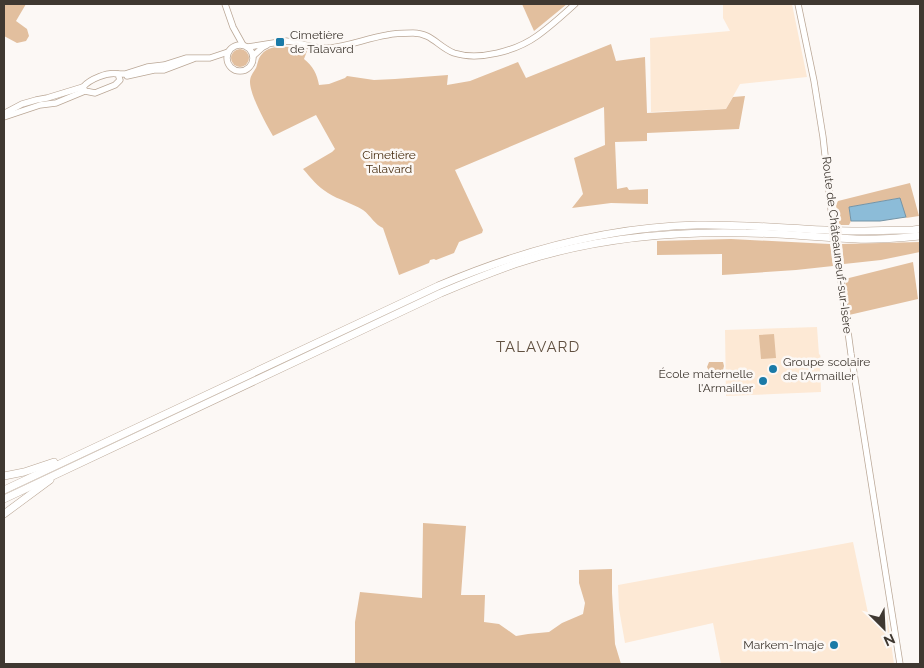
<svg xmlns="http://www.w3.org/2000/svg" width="924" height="668" font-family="Raleway,sans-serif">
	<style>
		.built { fill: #fde9d5 }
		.green { fill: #e2bf9e }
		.water { fill: #8cbcd8; stroke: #7594a6 }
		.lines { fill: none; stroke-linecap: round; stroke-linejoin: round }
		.secondary-casing { stroke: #baa796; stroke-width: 7 }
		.highway-casing { stroke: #baa796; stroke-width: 8 }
		.secondary { stroke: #fff; stroke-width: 5.5 }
		.highway { stroke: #fff; stroke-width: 7 }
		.secondary-bridge-casing { stroke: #baa796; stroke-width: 7; stroke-linecap: butt }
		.secondary-bridge { stroke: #fff; stroke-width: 5.5 }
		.poi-dot { fill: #1a7aa7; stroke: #fcf8f5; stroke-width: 2 }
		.labels { text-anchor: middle; stroke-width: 5; stroke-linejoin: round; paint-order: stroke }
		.poi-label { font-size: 12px; fill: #3f3831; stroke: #fcf8f5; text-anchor: start }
		.park-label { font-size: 12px; fill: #482e11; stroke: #fcf8f5 }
		.street-label { font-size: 12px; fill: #3f3831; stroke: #fcf8f5 }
		.quarter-label { font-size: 15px; letter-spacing: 1px; fill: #605040; stroke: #fcf8f5 }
	</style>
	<rect width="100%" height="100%" fill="#fcf8f5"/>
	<g class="built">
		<path d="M723,4H792L807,77L740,84L726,109L651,112L650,38L730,31L723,18Z"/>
		<path d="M817,327L819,355L820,354L821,361H820L821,392L726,396L725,330Z"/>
		<path d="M853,542L868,613L873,618L887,615L894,664H721L713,623L625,643L619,609L618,585Z"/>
	</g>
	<g class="green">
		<path d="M4,4H26L16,21L27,29L29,36L26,41L17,43L4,36Z"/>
		<path d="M522,4H567L534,31Z"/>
		<path d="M611,44L616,61L645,57L647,113L726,109L733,97L745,96L739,129L647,133V141L615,142L617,189L627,187L629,190L648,189V204L611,203L572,208L583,194L574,158L605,145L604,107L455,170L483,230L482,233L459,242L454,253L436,260L434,259L430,260L429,263L399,275L383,228C375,225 371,216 363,210C352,203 339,200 328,193C318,187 311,178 303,169L332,152L335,149L316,115L273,136C266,124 250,95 250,82C250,76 253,73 256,68C258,63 258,58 262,54C271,43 295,47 307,51L304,59C313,66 317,74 319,85L329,84L345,78L347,76L374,80L395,79L448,75L447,85L470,81L518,62L526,78Z"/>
		<circle cx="240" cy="58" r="9"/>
		<path d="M910,183L919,216L906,218L899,198L849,207L851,221L849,225H839L836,205L838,201Z"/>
		<path d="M731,239L830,244L833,266L796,270L722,275V254L657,255V241Z"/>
		<path d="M920,242V252L881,260L844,264L842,244Z"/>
		<path d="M913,262L918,299L849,315L845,279Z"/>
		<path d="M774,334L776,358L761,359L759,335Z"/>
		<path d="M709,362H723L724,366L723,370L709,371L707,367Z"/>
		<path d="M423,523L466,526L461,595H485L484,622L499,624L516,636L528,634L549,632L562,623L583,614L585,603L579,583V570L612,569V593L615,644L621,664H355V622L360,592L422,598Z"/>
	</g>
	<path class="water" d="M900,198L906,217L880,221H851L849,207Z"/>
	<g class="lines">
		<g class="secondary-casing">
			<g id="secondary">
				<path d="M225,4L233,27L243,45"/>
				<path d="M798,4L814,81L823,137L832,218"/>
				<circle cx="240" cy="58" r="13"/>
				<path d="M248,47L286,41C300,42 313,49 327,48C347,47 367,38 387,35C395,33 404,33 413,33C432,33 438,47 454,53C479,61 516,51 537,36C551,26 563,15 575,4"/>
				<path d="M253,56L263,47L267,45"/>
				<path d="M118,74H125L147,67L164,65L186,58H210L228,52"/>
				<path d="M127,76L154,70H164L193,59"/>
				<path d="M5,113L22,104L36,100L47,98L83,87"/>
				<path d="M4,117L40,105L56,103L85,91L95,93L115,85L120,80L118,74C107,72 90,79 83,87L85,91"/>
				<path d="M837,250L851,354L900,664"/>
			</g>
		</g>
		<g class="highway-casing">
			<g id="highway">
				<path d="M4,476L24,472L54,462"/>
				<path d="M4,490L438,286C520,251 607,227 697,225C749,224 800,230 852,231C872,231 893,230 913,230L920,229"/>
				<path d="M4,499L441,293C465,283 490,273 515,264C589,239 669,231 746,233C783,233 819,238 856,239C877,240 899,238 920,236"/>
				<path d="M4,514L50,480"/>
			</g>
		</g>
		<use href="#secondary" class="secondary"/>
		<use href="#highway" class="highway"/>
		<g class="secondary-bridge-casing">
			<path id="secondary-bridge" d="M832,218L837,250"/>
		</g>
		<use href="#secondary-bridge" class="secondary-bridge"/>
	</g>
	<g class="poi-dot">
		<rect x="275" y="37" width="10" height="10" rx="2.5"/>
		<circle cx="773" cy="369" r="5"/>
		<circle cx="763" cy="381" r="5"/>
		<circle cx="834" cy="645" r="5"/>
	</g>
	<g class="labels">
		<g class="poi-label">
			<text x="290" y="39">Cimetière<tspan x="290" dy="14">de Talavard</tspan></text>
			<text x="783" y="366">Groupe scolaire<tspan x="783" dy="14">de l'Armailler</tspan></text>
			<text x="753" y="378" text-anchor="end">École maternelle<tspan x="753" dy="14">l'Armailler</tspan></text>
			<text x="824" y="649" text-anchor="end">Markem-Imaje</text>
		</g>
		<g class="park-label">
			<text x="389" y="159">Cimetière<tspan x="389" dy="14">Talavard</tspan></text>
		</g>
		<g class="street-label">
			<text transform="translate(837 245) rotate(83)" y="4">Route de Châteauneuf-sur-Isère</text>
		</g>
		<g class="quarter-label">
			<text x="538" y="352">TALAVARD</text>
		</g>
	</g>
	<rect width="924" height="668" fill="none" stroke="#3f3831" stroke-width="10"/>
	<g transform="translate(884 628) rotate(156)" stroke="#fcf8f5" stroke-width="4" paint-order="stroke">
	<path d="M0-4L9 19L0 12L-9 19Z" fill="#3f3831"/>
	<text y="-8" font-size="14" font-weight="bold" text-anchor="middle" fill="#3f3831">N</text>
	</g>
</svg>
